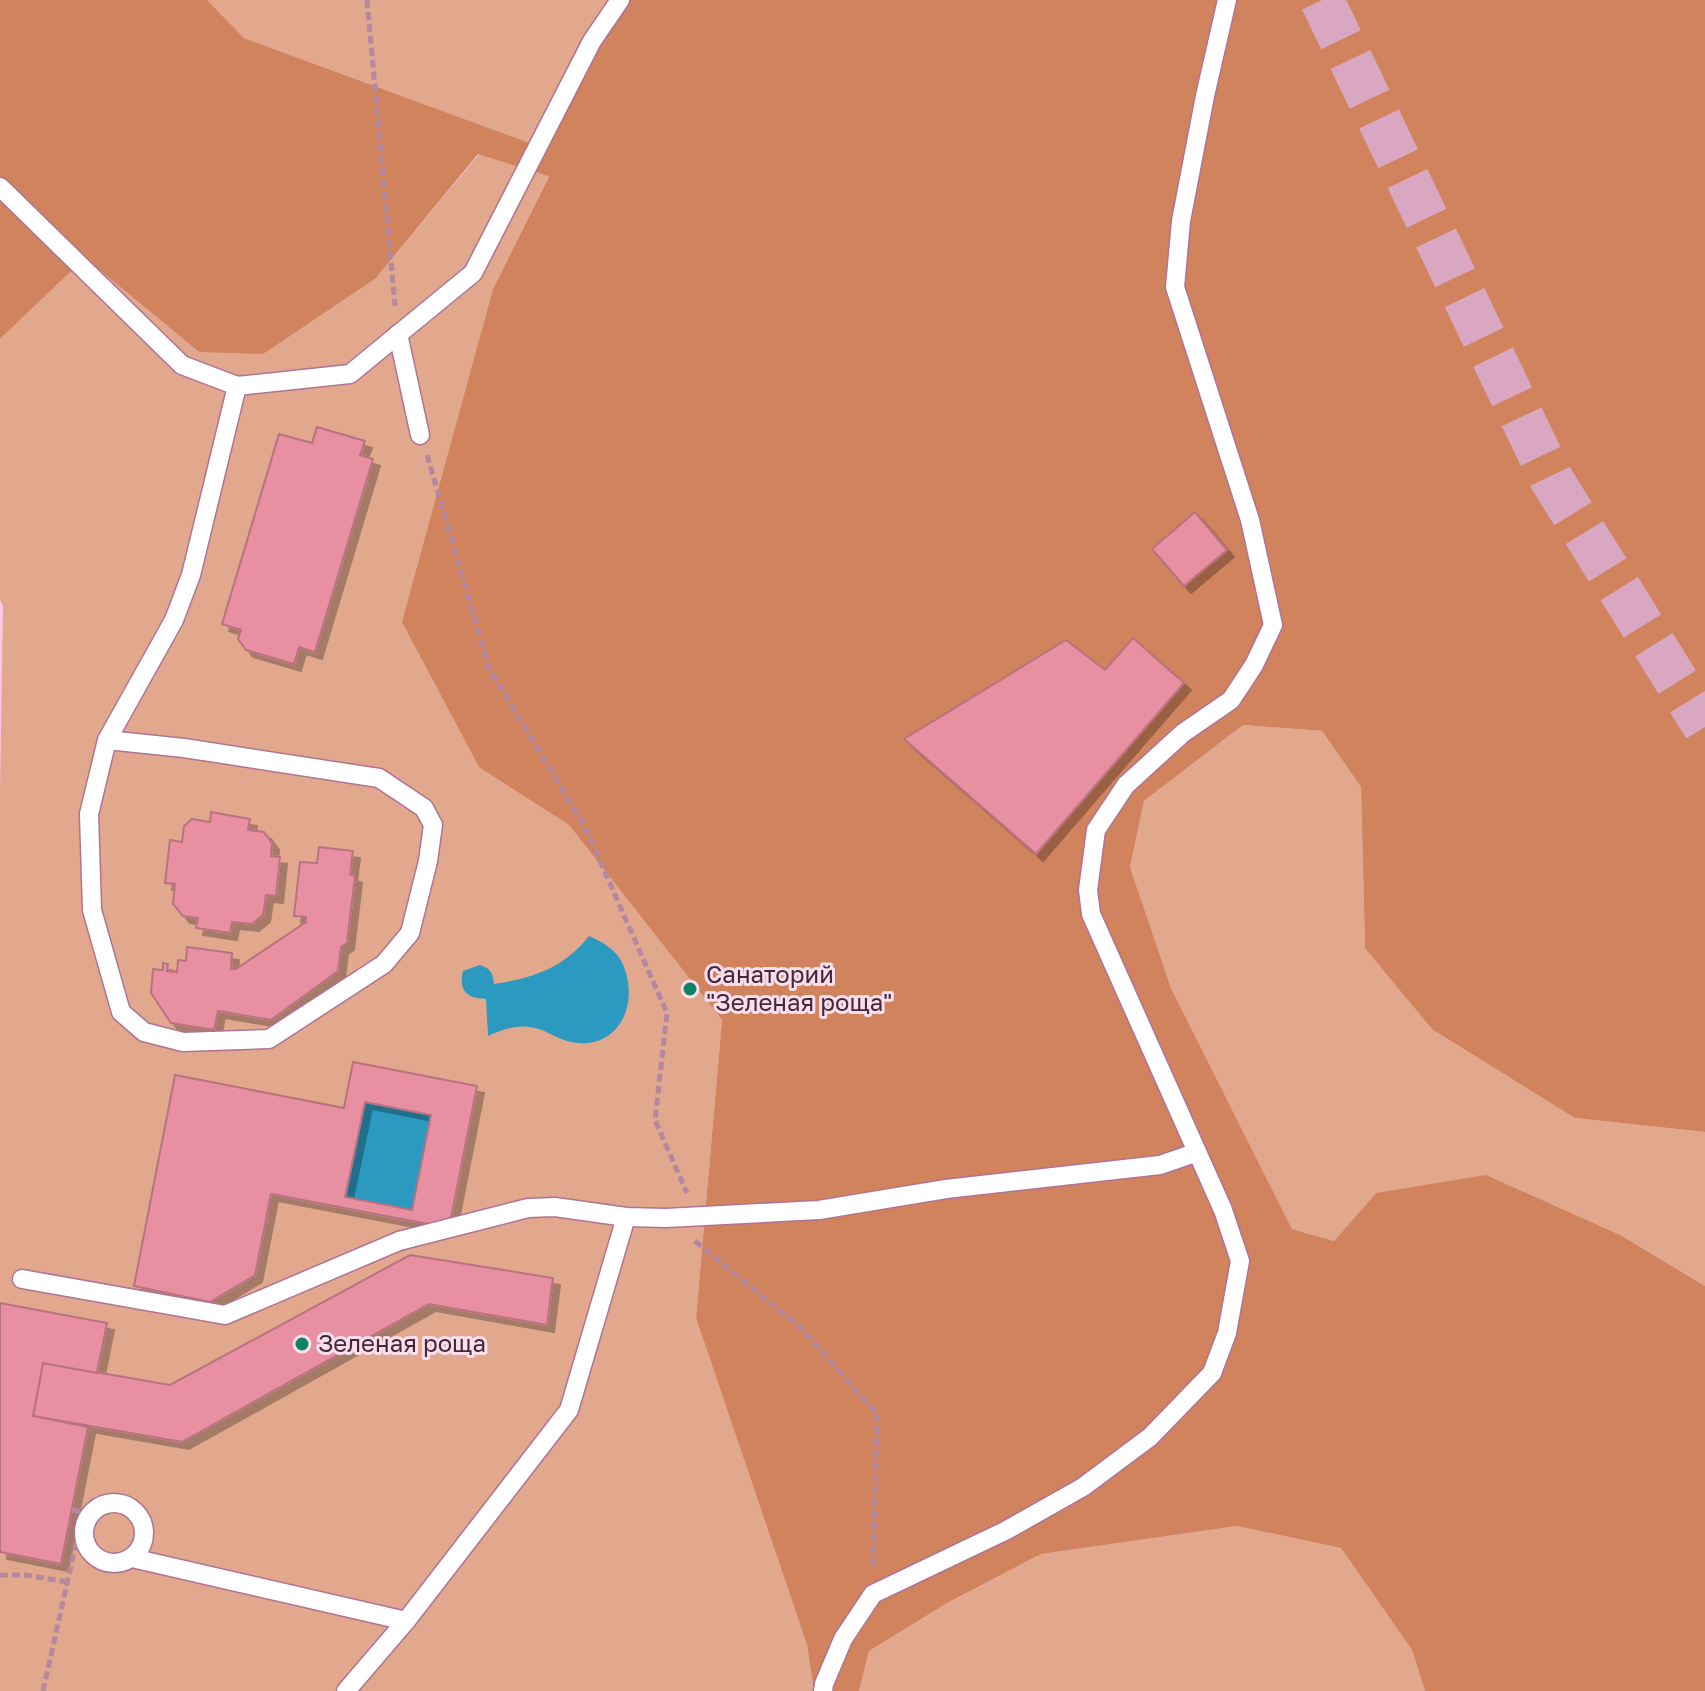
<svg xmlns="http://www.w3.org/2000/svg" width="1705" height="1691" font-family="'Golos Text',sans-serif">
	<style>
		.green { fill: #e1a88d }
		.forest { fill: #d1835d }
		.water { fill: #2c99c0 }
		.building { fill: #e98fa2; stroke: #b87280; stroke-width: 2; fill-rule: evenodd; filter: url(#shadow) }
		.lines { fill: none; stroke-linecap: round; stroke-linejoin: round }
		.trunk-tunnel { stroke: #d9a7c1; stroke-width: 44; stroke-dasharray: 44 22; stroke-linecap: butt }
		.service-casing { stroke: #b17294; stroke-width: 21 }
		.path { stroke: #b4889f; stroke-width: 5; stroke-dasharray: 8 4; stroke-linecap: butt }
		.service { stroke: #fff; stroke-width: 18 }
		.poi-dot { fill: #0f8261; stroke: #fadeec; stroke-width: 3 }
		.labels { text-anchor: middle; stroke-width: 6; stroke-linejoin: round; paint-order: stroke }
		.poi-label { font-size: 24px; fill: #432837; stroke: #fadeec; text-anchor: start }
	</style>
	<defs>
		<filter id="shadow"><feDropShadow dx="7" dy="7" stdDeviation="0" flood-color="#0004"/></filter>
	</defs>
	<rect width="100%" height="100%" fill="#fec7e3"/>
	<g class="green">
		<path d="M207,0H612L538,146L244,38Z"/>
		<path d="M479,154L549,175L493,289L403,623L479,766L569,825L722,1020L696,1318L807,1645L814,1691H0V796L3,606L0,600V339L85,258L199,352L376,278Z"/>
		<path d="M1243,725L1322,731L1361,787L1365,948L1575,1118L1705,1132V1286L1622,1236L1376,1193L1334,1241L1292,1229L1171,988L1130,867L1144,801Z"/>
		<path d="M1237,1526L1341,1548L1412,1650L1425,1691H859L869,1651L949,1602L1041,1554Z"/>
	</g>
	<path class="forest" d="M0,0H207L244,38L538,146L612,0H1705V1132L1575,1118L1432,1029L1365,948L1361,787L1322,731L1243,725L1144,801L1130,867L1171,988L1292,1229L1334,1241L1376,1193L1486,1175L1622,1236L1705,1286V1691H1425L1412,1650L1341,1548L1237,1526L1041,1554L949,1602L869,1651L859,1691H814L807,1645L696,1318L722,1020L569,825L479,767L402,622L493,289L549,176L478,154L376,278L263,354L199,352L85,258L0,339Z"/>
	<g class="water">
		<path d="M589,936C607,944 621,953 626,973C638,1015 610,1055 564,1040C552,1036 543,1028 529,1027C515,1025 501,1030 488,1036L486,999C468,999 458,991 463,971L480,965C491,969 493,973 494,984C533,978 564,968 589,936Z"/>
		<path d="M365,1102L431,1115L412,1210L346,1197Z"/>
	</g>
	<g class="building">
		<path d="M317,427L365,441L360,455L373,459L315,652L299,647L294,664L246,650L238,639L241,630L222,624L279,434L312,443Z"/>
		<path d="M1195,512L1227,550L1184,586L1152,549Z"/>
		<path d="M1133,638L1184,683L1036,854L904,739L1066,640L1105,670Z"/>
		<path d="M211,812L250,819L248,830L264,832L272,843L271,856L280,857L276,896L266,895L263,915L252,924L232,922L230,933L196,928L198,918L183,916L173,904L175,884L165,883L170,840L182,842L184,826L192,819L210,822Z"/>
		<path d="M319,847L353,851L350,874L355,876L347,943L341,947L338,971L271,1020L218,1011L214,1030L171,1023L151,993L153,969L163,970V963L168,964L167,971L177,972L178,960L186,961L187,947L232,953L231,969H236L306,922V917L294,916L300,862L317,863Z"/>
		<path d="M353,1062L477,1086L449,1228L271,1194L255,1275L210,1302L134,1286L175,1075L344,1108ZM365,1102L431,1115L412,1210L345,1197Z"/>
		<path d="M410,1255L553,1278L547,1325L429,1304L182,1442L33,1416L43,1363L170,1385Z"/>
		<path d="M0,1303L107,1323L97,1373L43,1363L33,1416L88,1427L61,1564L0,1552Z"/>
	</g>
	<g class="lines">
		<path class="trunk-tunnel" d="M1322,0L1552,480L1705,727"/>
		<g class="service-casing">
			<g id="service">
				<path d="M0,187L182,365L237,386L350,374L473,273L592,41L620,0"/>
				<path d="M398,334L420,435"/>
				<path d="M107,740L184,748L379,778L424,808L433,825L428,861L410,933L384,964L269,1039L183,1042L144,1032L121,1012L92,910L89,814L107,740L174,620L191,575L237,386"/>
				<path d="M22,1279L225,1315L399,1241L528,1208L555,1207L626,1217L666,1218L819,1210L946,1189L1160,1165L1195,1153"/>
				<circle cx="114" cy="1533" r="30"/>
				<path d="M132,1558L406,1621L569,1410L626,1217"/>
				<path d="M346,1691L406,1621"/>
				<path d="M823,1691L824,1684L843,1639L873,1594L1005,1531L1083,1487L1150,1437L1212,1373L1227,1333L1240,1261L1223,1210L1091,914L1088,890L1096,830L1126,785L1183,733L1231,700L1254,665L1273,625L1250,520L1175,287L1181,221L1205,96L1227,0"/>
			</g>
		</g>
		<g class="path">
			<path d="M367,0L395,306"/>
			<path d="M427,455L489,668L585,827L667,1013L655,1120L687,1193"/>
			<path d="M695,1241L801,1328L877,1414L873,1568"/>
			<path d="M72,1510L83,1512L84,1528"/>
			<path d="M0,1575H26L67,1582"/>
			<path d="M43,1691L83,1512"/>
		</g>
		<use href="#service" class="service"/>
	</g>
	<g class="poi-dot">
		<circle cx="690" cy="989" r="8"/>
		<circle cx="302" cy="1344" r="8"/>
	</g>
	<g class="labels">
		<g class="poi-label">
			<text x="706" y="983">Санаторий<tspan x="706" dy="28">"Зеленая роща"</tspan></text>
			<text x="318" y="1352">Зеленая роща</text>
		</g>
	</g>
</svg>
